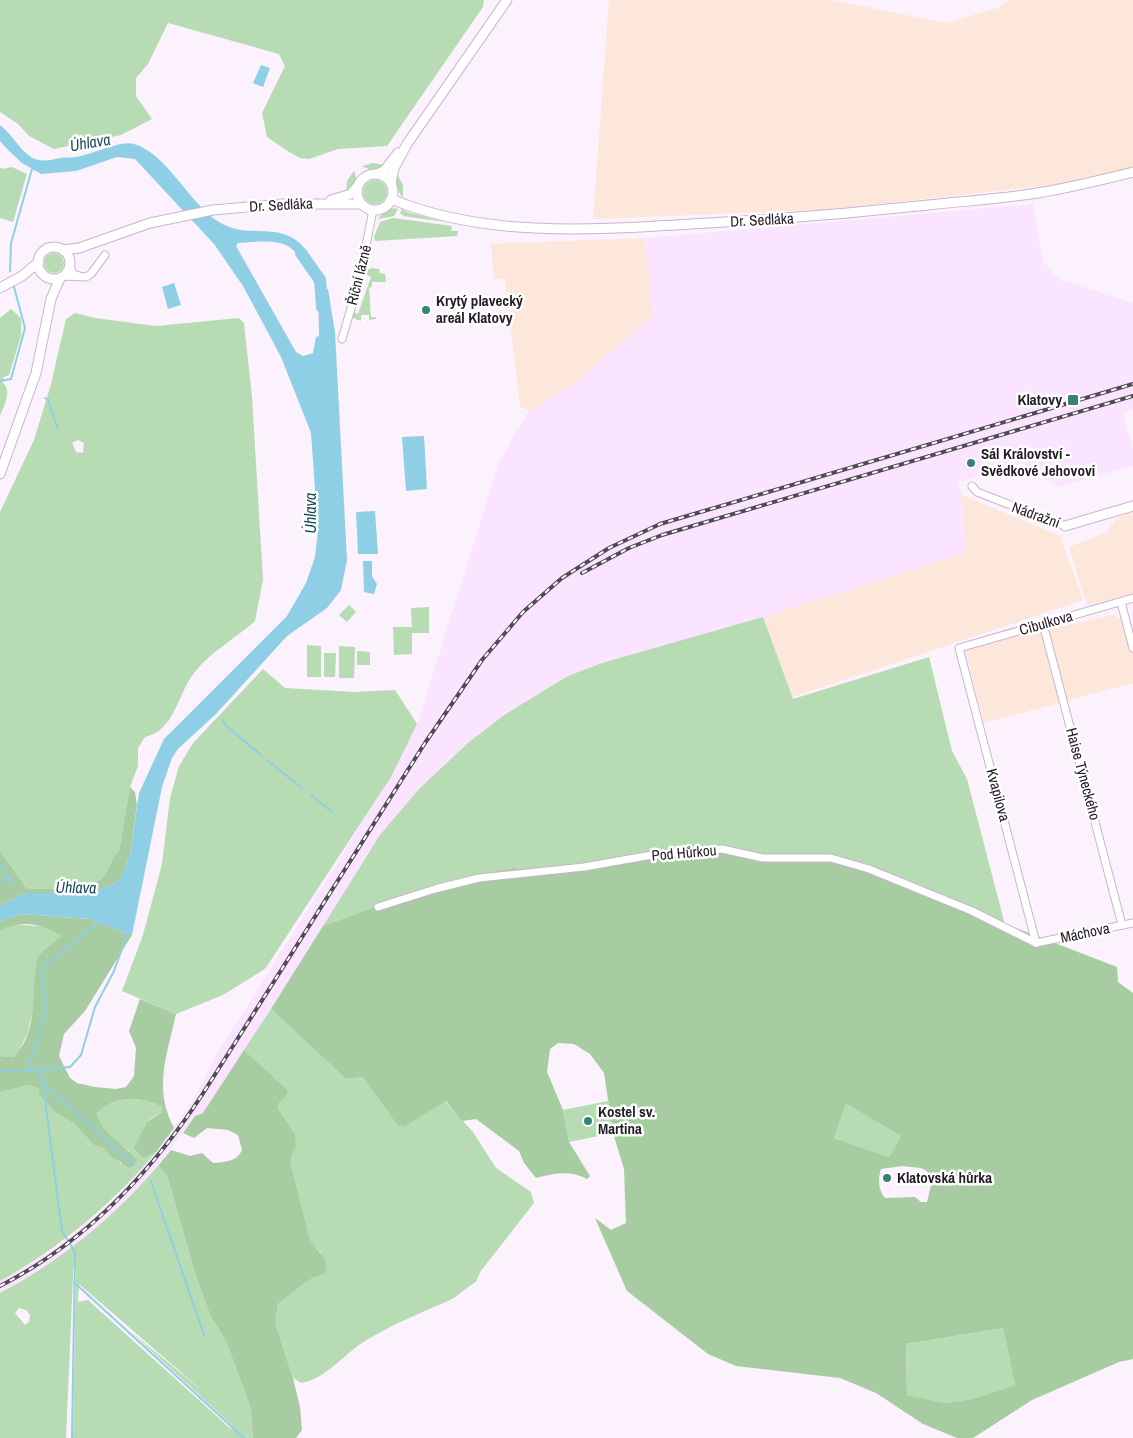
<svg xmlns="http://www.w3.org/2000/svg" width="1133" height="1438" font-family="'Archivo Narrow',sans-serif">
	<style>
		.built { fill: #fae4ff }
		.industrial { fill: #fde6da }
		.green { fill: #b7dbb2; fill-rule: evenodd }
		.forest { fill: #a7cca1; fill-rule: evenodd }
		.water { fill: #8fcfe5 }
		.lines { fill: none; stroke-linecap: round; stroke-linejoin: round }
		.stream { stroke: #8fcfe5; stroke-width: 2 }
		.river { stroke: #8fcfe5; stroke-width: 12 }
		.minor-casing { stroke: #c9b4ce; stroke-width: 9 }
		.tertiary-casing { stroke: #c9b4ce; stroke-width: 11 }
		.secondary-casing { stroke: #c9b4ce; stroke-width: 11 }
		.minor { stroke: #fff; stroke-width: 7 }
		.tertiary { stroke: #fff; stroke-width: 9 }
		.secondary { stroke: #fff; stroke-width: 9 }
		.rail-casing { stroke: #514953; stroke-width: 4 }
		.rail { stroke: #fff; stroke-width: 2; stroke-dasharray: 5.5; stroke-linecap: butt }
		.poi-dot { fill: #398079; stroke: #fff; stroke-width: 2 }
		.labels { text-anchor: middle; stroke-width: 5; stroke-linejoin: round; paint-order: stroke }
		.street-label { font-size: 15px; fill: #231b25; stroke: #fff }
		.poi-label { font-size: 15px; font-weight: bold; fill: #231b25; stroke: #fff; text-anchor: start }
		.water-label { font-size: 16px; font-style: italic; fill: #184d5e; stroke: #fff }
	</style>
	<rect width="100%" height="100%" fill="#fbf2fd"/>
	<path class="built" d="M1033,204L1043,261L1058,279L1133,303V409L1123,413L1133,450V466L1058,487L1022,463L958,482L962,495L966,553L763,617L602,663L568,676L504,715L468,743L418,790L203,1114L195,1116L150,1176L127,1201L77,1245L30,1276L0,1293V1281L61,1244L95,1216L119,1194L166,1139L196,1095L212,1062L391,777L417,724L498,466L515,432L530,411L573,384L652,316L645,238Z"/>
	<g class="industrial">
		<path d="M609,0H832L946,23L998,8L1008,0H1133V167L1059,184L824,210L593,219Z"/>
		<path d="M645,238L652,316L573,384L530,411L520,406L505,279H494L491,244Z"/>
		<path d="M962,495L1060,536L1083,600L792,697L763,617L966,553Z"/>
		<path d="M1133,511V594L1087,605L1069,547L1106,533L1117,518Z"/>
		<path d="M1113,615L1126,621L1133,648V683L984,723L965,648Z"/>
	</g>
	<g class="green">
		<path d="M0,0H484L483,7L387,146L338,149L309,159L300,158L289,152L267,137L262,113L285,66L279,54L168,23L148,64L136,78V96L152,119L121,135L54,149L29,136L18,124L0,112Z"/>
		<path d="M373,163L386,165L373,171L362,166Z"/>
		<path d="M0,167L2,169L12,167L27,174L13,222L0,218Z"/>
		<path d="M354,171C359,182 353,187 346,194L347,181Z"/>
		<path d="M396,172L403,185V198L395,186Z"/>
		<circle cx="375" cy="192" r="12"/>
		<path d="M394,208L398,209L394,216L378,219L384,211Z"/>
		<path d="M402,209L407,212L444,222L404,216L400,213Z"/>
		<path d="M393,218L452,226L451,231H458L457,236L375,241L374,237L380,222Z"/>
		<circle cx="54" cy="263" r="10"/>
		<path d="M372,268L379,269L380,273L385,274L386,282H372V287L369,288L371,317H376V319L369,320V315H361V321L353,318V312L358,314L371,277L365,274L367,270Z"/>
		<path d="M11,309L21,318V336L9,375L4,377L2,382C13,391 4,405 0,416V318Z"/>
		<path d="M75,313L95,318L156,326L239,318L244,323L252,397L263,580L255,621C235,639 210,652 194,673C177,695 175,730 145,737L138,748V766L130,787L119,851C110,859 110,873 100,880C86,891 45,888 27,889L0,851V512L34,440L51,384L66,319ZM78,440L84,443L83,453L76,452L72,443Z"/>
		<path d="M349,605L356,612L347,622L339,615Z"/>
		<path d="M429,607V633H412V654L394,655L393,627H412L411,608Z"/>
		<path d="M763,617L793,699L929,657L952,751L967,779L1005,925L407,895L323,926L380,835L418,790L468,743L504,715L568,676L602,663Z"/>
		<path d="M307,645L321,646V677H307Z"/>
		<path d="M339,646L355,647L354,678H339Z"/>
		<path d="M357,651L370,652V665H357Z"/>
		<path d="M324,653H336L335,677H324Z"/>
		<path d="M263,669L285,688L354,692L395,690L417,724L391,777L265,969L223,995L176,1014L122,991L143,935L162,864L170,798L179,766L193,743Z"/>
		<path d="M13,924L46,927L61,936L36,964L33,1008L28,1032L19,1051L12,1057L0,1056V931Z"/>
		<path d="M271,1009L346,1079L363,1077L397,1125H405L445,1101L473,1132L496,1168L531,1192L534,1203L480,1272L476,1282C466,1287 459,1296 448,1301C418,1314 393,1324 365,1341C345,1353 326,1379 301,1383L293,1378L275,1323L278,1304L306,1282L317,1277L321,1253L310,1241L290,1161C303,1133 285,1132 278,1109L279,1103L286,1097L287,1093L244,1050Z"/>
		<path d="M30,1085L39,1089L40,1094L56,1113L73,1123L95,1146L104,1148L121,1164L130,1151C115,1141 101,1132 97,1113C115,1095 141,1096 162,1107V1112C138,1123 142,1135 144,1158L156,1152C111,1205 61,1247 0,1281V1092Z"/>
		<path d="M608,1101L613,1133L569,1142L563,1110Z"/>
		<path d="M846,1104L901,1136L889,1157L834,1138Z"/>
		<path d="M158,1166L167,1175L195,1273L210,1315L226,1341L251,1409L253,1438H73L76,1267L73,1268V1276L66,1438H0V1293C61,1261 113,1218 158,1166ZM79,1284L205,1393L130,1331L233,1426L231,1429L88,1300L78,1302ZM19,1308L26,1310L30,1315L29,1322L25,1325L15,1313Z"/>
		<path d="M1003,1328L1015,1385L972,1399L946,1403L907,1395L906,1344Z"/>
	</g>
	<g class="forest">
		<path d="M130,787L135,792L137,805L130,855L121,878L112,885L89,893H25L0,906V851L27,889C45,888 86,891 100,880C110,872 110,859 119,851Z"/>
		<path d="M716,848L763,856L832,857L1117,967L1118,982L1133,993V1359L1119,1362L1032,1400L973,1438H957L923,1424L876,1393L840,1378L736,1366L708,1354L627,1291L595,1218L611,1230L626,1223L624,1169L613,1133L604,1073L590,1054L574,1044L558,1043L550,1049L547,1072L563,1110L569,1142L590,1176L587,1179C570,1170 554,1173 536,1178L524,1163L519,1151L476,1119L462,1121L446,1101L405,1126L397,1125L363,1077L346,1079L271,1009L323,926L407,895L474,876L515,868L525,871ZM846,1104L901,1136L889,1157L834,1138ZM902,1166L921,1168L927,1171L931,1185L927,1202H921L915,1197L885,1198C878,1190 878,1179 881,1169ZM1003,1328L1015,1385L972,1399L946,1403L907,1395L906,1344Z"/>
		<path d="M22,914L89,919L132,935L85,1011L64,1034L59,1056L70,1078L77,1083L95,1087L116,1089L126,1087L134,1076L136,1048L129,1031L140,999L176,1014C167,1055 153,1089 174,1128L156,1152L144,1158L134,1148L147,1122L162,1112V1107C141,1096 115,1095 97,1113C102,1136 124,1143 137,1160L130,1168L112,1157L104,1148L95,1146L73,1123L56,1113L39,1094V1089L30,1085L0,1092V1056L13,1057C41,1031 29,988 38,956L61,936C41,924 21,919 0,931V921Z"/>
		<path d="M244,1050L288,1091L286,1097L279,1103L278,1109L295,1135L296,1145L290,1161L310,1240L325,1259L326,1272L306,1282L278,1304L275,1323L293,1378L300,1407L302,1430L296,1438H253L251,1409L226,1341L210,1315L195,1273L167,1175L158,1166L171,1150L190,1156L202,1153L213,1163C224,1162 237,1162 242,1150L238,1135L228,1130L207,1128L194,1138L183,1133L195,1116L203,1113Z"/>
	</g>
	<g class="water">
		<path d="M261,65L270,68L263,87L253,83Z"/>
		<path d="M0,125C12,134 19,149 31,157C41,163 50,160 61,158C66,157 71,158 76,157C92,155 119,140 134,144C165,153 187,198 213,218C250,247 286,210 314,262L307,268C303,262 298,254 292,249C280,238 254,242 238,243L236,246L296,352L303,356L313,353L316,337L319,336L318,290L328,289L335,332L347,560L341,590L327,608L287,636L216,714L178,749L172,758L162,787L132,935L89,919L22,914L0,921V906L25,893H89L112,885L121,878L130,855L139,793L164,739L287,616L306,583L315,557L318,531L311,433L281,357L243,286L214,244L135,159L117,157L76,171L41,174L22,163L7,149L0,141Z"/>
		<path d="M174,283L181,305L168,309L162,287Z"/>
		<path d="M424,436L427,489L406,491L402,437Z"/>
		<path d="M375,511L378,554H358L356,512Z"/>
		<path d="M363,561H372V576L377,584L374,594L364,592Z"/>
	</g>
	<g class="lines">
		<g class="stream">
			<path d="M10,271L11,243L32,169"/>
			<path d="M0,381L11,379L25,328L14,287"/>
			<path d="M45,398L48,400L58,429"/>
			<path d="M223,720L225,725L261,755"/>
			<path d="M267,760L302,788"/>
			<path d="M311,795L332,812"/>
			<path d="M0,864L14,886"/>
			<path d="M0,881L9,878"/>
			<path d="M0,1071H26C35,1051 43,1030 45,1007C46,994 41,982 42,968L96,925L97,921"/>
			<path d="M26,1071L70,1067L81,1055L95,1007L114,971L128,932"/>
			<path d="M36,1071L42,1076L62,1231L75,1252L72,1438"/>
			<path d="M43,1083L134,1165"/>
			<path d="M151,1181L204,1335"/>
			<path d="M76,1284L244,1438"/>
		</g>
		<path class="river" d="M301,253L320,280L322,307"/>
		<g class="minor-casing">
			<g id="minor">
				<path d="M70,267L73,274L80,276"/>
				<path d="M63,276L86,277L91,274L105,255"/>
				<path d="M342,339L359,281L373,210"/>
				<path d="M972,486L977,492L1065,526"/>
				<path d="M1121,602L1133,648"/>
				<path d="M1043,624L1122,925"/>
				<path d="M378,907L435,889L479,878L584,867L652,855L722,849L763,858H831L869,869L972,911L1036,943"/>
				<path d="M1036,943L959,648L1133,598"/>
				<path d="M1036,943L1133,923"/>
			</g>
		</g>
		<g class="tertiary-casing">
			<g id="tertiary">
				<path d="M391,199C490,240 604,229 709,223C782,219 855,213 928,205C964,201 1001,199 1037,193C1069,188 1101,180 1133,172"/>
				<path d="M0,288L22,276L39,262"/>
				<path d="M1065,526L1133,506"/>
			</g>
		</g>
		<g class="secondary-casing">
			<g id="secondary">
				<path d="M377,174L384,171L398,153"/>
				<circle cx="375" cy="192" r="18"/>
				<path d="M391,183L394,168L407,144L507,0"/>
				<path d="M331,200L351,194L357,187"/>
				<circle cx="54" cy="263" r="16"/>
				<path d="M63,250L79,248L150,223L213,210L283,204H361"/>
				<path d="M0,474L36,373L51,299L60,278"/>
			</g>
		</g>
		<use href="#minor" class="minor"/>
		<use href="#tertiary" class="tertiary"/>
		<use href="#secondary" class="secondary"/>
		<g class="rail-casing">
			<g id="rail">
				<path d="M582,573L629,548L662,535L1133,396"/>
				<path d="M0,1286C86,1242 150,1174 202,1095L425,743L482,660L523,612L562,578L609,548L660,524L1133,384"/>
			</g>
		</g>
		<use href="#rail" class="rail"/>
	</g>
	<g class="poi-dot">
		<circle cx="426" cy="310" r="5"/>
		<rect x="1067" y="394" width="12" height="12" rx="2.5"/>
		<circle cx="971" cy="463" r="5"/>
		<circle cx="588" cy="1121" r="5"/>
		<circle cx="887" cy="1178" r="5"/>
	</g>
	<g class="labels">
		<g class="street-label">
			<text transform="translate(281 205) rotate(-3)" y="5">Dr. Sedláka</text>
			<text transform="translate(762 220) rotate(-3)" y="5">Dr. Sedláka</text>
			<text transform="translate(359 275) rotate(-76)" y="5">Říční lázně</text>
			<text transform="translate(1036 515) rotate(20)" y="5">Nádražní</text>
			<text transform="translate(1046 623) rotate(-16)" y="5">Cibulkova</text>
			<text transform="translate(1083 774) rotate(75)" y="5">Haise Týneckého</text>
			<text transform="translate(998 795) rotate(75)" y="5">Kvapilova</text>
			<text transform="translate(684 853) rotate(-5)" y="5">Pod Hůrkou</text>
			<text transform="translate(1085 933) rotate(-12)" y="5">Máchova</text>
		</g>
		<g class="poi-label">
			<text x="436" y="306">Krytý plavecký<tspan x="436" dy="17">areál Klatovy</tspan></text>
			<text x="1062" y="405" text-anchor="end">Klatovy</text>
			<text x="981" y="459">Sál Království -<tspan x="981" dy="17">Svědkové Jehovovi</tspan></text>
			<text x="598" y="1117">Kostel sv.<tspan x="598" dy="17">Martina</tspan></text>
			<text x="897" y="1183">Klatovská hůrka</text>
		</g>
		<g class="water-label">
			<text transform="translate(90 142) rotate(-10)" y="6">Úhlava</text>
			<text transform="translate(310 513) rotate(-90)" y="6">Úhlava</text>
			<text transform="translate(76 887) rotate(1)" y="6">Úhlava</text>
		</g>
	</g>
</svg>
